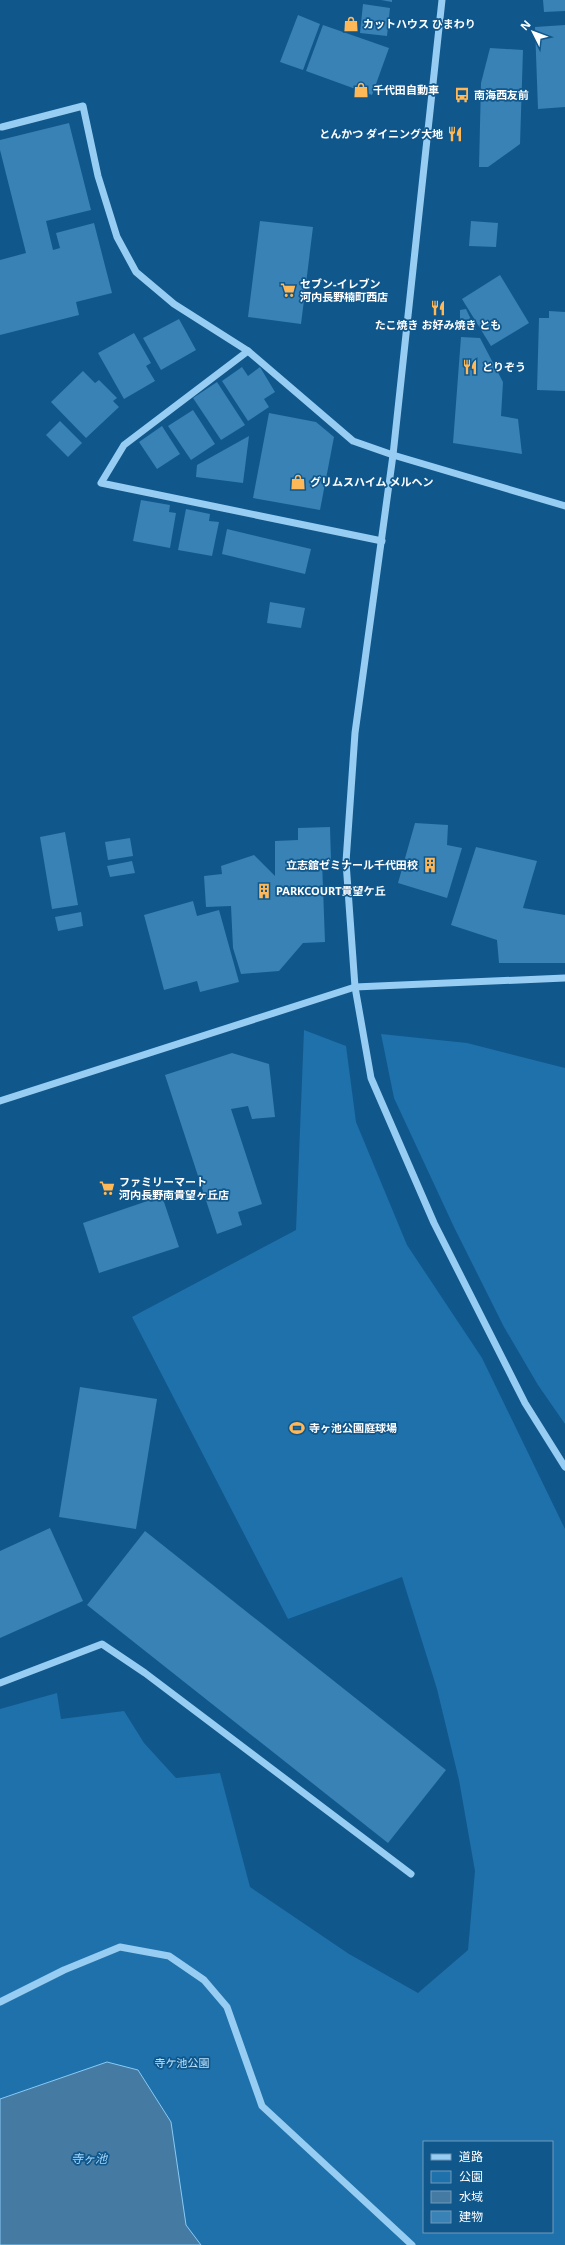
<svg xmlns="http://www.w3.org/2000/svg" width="565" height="2245" font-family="'Noto Sans','Noto Sans JP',sans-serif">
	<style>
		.green { fill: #1e71aa; fill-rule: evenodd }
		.water { fill: #457aa2; stroke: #88caf6 }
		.building { fill: #3882b6 }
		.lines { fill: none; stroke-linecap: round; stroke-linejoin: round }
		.minor { stroke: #97cdf2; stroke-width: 7 }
		.labels { text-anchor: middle; stroke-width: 3.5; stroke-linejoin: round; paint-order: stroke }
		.poi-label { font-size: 11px; font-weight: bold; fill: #fff; stroke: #10578c; text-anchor: start }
		.park-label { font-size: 11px; fill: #bee3fd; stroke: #10578c }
		.water-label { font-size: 12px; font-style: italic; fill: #a2d6fa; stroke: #10578c }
	</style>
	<rect width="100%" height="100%" fill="#10578c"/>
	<g class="green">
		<path d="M304,1030L346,1046L356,1122L407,1245L482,1358L565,1529V2245H0V1709L57,1693L61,1719L124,1711L144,1743L176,1778L220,1773L250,1887L349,1954L418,1993L468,1950L475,1871L459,1780L437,1689L402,1577L288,1619L132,1317L296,1230ZM424,2142H552V2232H424Z"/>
		<path d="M381,1034L467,1043L565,1068V1424L538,1385L504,1327L454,1227L394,1098Z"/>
	</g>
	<path class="water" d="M107,2062L138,2070L171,2122L186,2225L201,2245H0V2099Z"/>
	<g class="building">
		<path d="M381,0H392V2Z"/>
		<path d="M543,0H565V11L544,12Z"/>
		<path d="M363,4L390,8L387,36L360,33Z"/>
		<path d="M298,15L320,24L303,70L280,62Z"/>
		<path d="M323,25L389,48L372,95L306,71Z"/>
		<path d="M565,25V107L538,109L535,27Z"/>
		<path d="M490,48L523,50L520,144L488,167H479L481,83Z"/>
		<path d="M69,123L91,210L46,221L53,250L60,248L56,233L94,223L112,293L76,302L79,315L0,335V260L26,253L0,150V140Z"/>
		<path d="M260,221L313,227L301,324L248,317Z"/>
		<path d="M471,221L498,223L496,247L469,246Z"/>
		<path d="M500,275L529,323L491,346L462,299Z"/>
		<path d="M466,309L476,330H460V310Z"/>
		<path d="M549,311L565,312V391L537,390L539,318H549Z"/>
		<path d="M179,319L196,350L161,370L143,338Z"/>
		<path d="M134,333L151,363L146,366L155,381L124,399L98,353Z"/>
		<path d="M461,337L480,338L503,382L501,416L518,419L522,454L453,443Z"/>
		<path d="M242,367L248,376L260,367L275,392L264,399L269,407L248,421L222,381Z"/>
		<path d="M83,371L95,383L99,380L117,398L113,401L119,407L86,438L51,402Z"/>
		<path d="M217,382L245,425L221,440L193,398Z"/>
		<path d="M193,410L215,444L191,460L168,426Z"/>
		<path d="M269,413L316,422L334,437L320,510L253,498Z"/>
		<path d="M60,421L82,443L68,457L46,435Z"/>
		<path d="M162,426L180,454L157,469L139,442Z"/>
		<path d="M249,436L243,483L196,477L197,465Z"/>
		<path d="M141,500L170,505L169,512L176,513L170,548L133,541Z"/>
		<path d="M186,509L210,514L209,521L219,522L212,556L178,550Z"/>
		<path d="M227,529L311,549L305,574L222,554Z"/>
		<path d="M270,602L305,608L301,628L267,623Z"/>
		<path d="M415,823L448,825L447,845L462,848L447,898L398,883Z"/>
		<path d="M330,827L331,861H322L325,942L303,943L279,971L241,974L233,948L231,906L206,907L204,876L222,874L221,866L254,855L275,876V841L298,840V828Z"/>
		<path d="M65,832L78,905L52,909L40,837Z"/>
		<path d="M130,838L133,856L108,860L105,842Z"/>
		<path d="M476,847L537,861L523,908L565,915V963H499L497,940L451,925Z"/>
		<path d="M132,861L135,873L110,877L107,866Z"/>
		<path d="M193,901L197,916L219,910L239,982L200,992L197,981L164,990L144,915Z"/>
		<path d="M81,912L83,926L58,931L55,917Z"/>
		<path d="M232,1053L269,1064L275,1117L252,1119L248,1106L231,1109L262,1204L238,1212L242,1225L217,1234L165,1075Z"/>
		<path d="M162,1196L179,1247L99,1273L83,1223Z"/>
		<path d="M80,1387L157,1399L136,1529L59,1517Z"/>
		<path d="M50,1528L83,1601L0,1638V1551Z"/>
		<path d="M145,1531L446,1770L388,1843L87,1605Z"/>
	</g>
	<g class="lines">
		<g class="minor">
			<path d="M442,0L393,455L355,733L346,862L355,987L371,1078L434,1223L525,1403L565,1467"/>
			<path d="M2,127L83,106L98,176L117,237L136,272L174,304L248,351L353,441L393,455L565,506"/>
			<path d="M248,351L124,445L101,483L382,541"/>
			<path d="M0,1101L355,987L565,978"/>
			<path d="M0,1683L102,1644L145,1673L411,1874"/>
			<path d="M0,2002L64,1970L120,1947L169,1956L204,1980L227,2007L262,2106L412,2245"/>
		</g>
	</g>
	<defs>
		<g id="shop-bare" transform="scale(1.2)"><path d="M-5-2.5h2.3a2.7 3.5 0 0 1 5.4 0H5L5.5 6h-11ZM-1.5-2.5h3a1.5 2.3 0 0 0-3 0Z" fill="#ffb858" stroke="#10578c" stroke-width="2.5" paint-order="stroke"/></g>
		<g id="bus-bare" transform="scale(1.2)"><path d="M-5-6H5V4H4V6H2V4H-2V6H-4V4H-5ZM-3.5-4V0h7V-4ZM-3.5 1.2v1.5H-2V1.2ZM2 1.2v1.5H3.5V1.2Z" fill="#ffb858" stroke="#10578c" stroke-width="2.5" paint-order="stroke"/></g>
		<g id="restaurant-bare" transform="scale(1.2)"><path d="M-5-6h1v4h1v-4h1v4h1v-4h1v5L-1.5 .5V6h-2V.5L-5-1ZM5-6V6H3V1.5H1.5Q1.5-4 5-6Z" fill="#ffb858" stroke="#10578c" stroke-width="2.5" paint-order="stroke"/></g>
		<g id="supermarket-bare" transform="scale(1.2)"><path d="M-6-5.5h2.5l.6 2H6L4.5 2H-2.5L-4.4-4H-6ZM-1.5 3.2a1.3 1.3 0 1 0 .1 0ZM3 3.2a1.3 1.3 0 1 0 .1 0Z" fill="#ffb858" stroke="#10578c" stroke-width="2.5" paint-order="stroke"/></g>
		<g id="building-bare" transform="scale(1.2)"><path d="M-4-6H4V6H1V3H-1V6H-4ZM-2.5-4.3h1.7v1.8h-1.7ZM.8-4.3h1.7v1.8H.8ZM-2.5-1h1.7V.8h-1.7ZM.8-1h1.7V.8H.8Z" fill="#ffb858" stroke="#10578c" stroke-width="2.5" paint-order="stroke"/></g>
		<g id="stadium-bare" transform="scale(1.2)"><path d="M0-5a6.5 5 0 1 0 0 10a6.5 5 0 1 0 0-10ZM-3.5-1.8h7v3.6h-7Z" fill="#ffb858" stroke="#10578c" stroke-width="2.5" paint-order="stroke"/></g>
	</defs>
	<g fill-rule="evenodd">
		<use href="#shop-bare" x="351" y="24"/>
		<use href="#shop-bare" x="361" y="90"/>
		<use href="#bus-bare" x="462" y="95"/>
		<use href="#restaurant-bare" x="455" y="134"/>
		<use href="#supermarket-bare" x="288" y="290"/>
		<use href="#restaurant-bare" x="438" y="308"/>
		<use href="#restaurant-bare" x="470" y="367"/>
		<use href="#shop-bare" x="298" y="482"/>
		<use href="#building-bare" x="430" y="865"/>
		<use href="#building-bare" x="264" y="891"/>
		<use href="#supermarket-bare" x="107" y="1188"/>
		<use href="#stadium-bare" x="297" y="1428"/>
	</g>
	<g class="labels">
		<g class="poi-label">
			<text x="363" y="28">カットハウス ひまわり</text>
			<text x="373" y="94">千代田自動車</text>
			<text x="474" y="99">南海西友前</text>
			<text x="443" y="138" text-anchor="end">とんかつ ダイニング大地</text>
			<text x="300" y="288">セブン-イレブン<tspan x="300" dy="13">河内長野楠町西店</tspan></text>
			<text x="438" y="329" text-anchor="middle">たこ焼き お好み焼き とも</text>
			<text x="482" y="371">とりぞう</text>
			<text x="310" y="486">グリムスハイム メルヘン</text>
			<text x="418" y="869" text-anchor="end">立志舘ゼミナール千代田校</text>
			<text x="276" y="895">PARKCOURT貴望ケ丘</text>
			<text x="119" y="1186">ファミリーマート<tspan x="119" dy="13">河内長野南貴望ヶ丘店</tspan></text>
			<text x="309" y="1432">寺ヶ池公園庭球場</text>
		</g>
		<g class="park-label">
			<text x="182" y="2067">寺ケ池公園</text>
		</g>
		<g class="water-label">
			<text x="89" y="2163">寺ヶ池</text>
		</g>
	</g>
	<rect x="423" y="2141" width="130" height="92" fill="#10578c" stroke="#709aba"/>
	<rect x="431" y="2154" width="20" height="6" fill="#97cdf2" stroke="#709aba"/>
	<text x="459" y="2161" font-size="12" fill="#ffffff">道路</text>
	<rect x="431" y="2171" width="20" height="12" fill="#1e71aa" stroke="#709aba"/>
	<text x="459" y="2181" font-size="12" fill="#ffffff">公園</text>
	<rect x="431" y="2191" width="20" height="12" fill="#457aa2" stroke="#709aba"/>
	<text x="459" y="2201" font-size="12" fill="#ffffff">水域</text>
	<rect x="431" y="2211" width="20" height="12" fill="#3882b6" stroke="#709aba"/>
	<text x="459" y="2221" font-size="12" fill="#ffffff">建物</text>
	<g transform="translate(533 32) rotate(312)" stroke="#10578c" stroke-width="3" paint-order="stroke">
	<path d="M0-3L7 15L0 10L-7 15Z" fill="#ffffff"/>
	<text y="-6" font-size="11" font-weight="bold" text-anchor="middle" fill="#ffffff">N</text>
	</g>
</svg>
